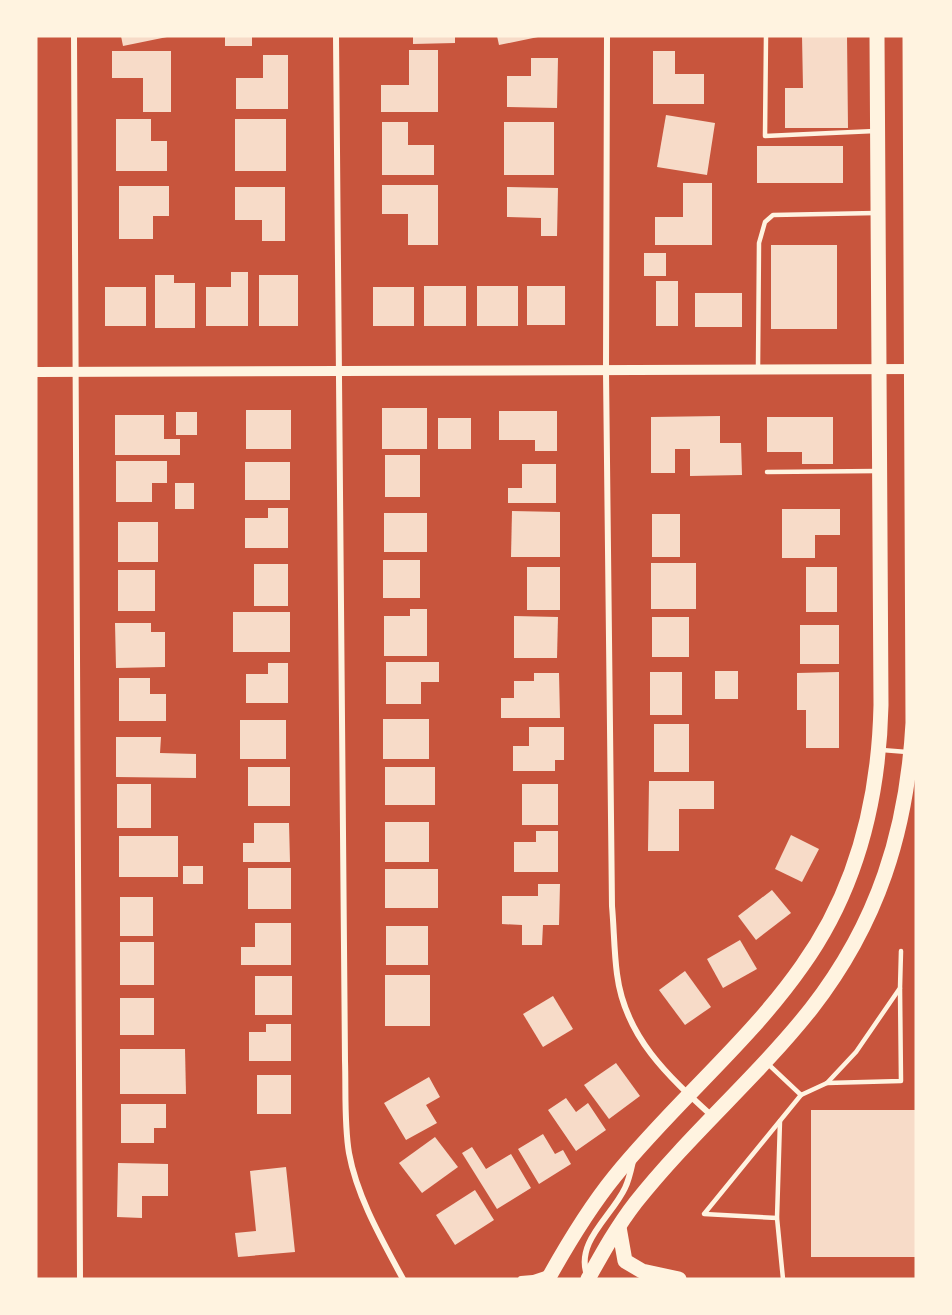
<svg xmlns="http://www.w3.org/2000/svg" width="952" height="1315" font-family="Figtree,sans-serif">
	<style>
		.building { fill: #f7dbc8 }
		.lines { fill: none; stroke-linecap: round; stroke-linejoin: round }
		.service { stroke: #fff3e0; stroke-width: 4.5 }
		.minor { stroke: #fff3e0; stroke-width: 6 }
		.tertiary { stroke: #fff3e0; stroke-width: 10 }
		.primary { stroke: #fff3e0; stroke-width: 15 }
	</style>
	<rect width="100%" height="100%" fill="#c8553d"/>
	<g class="building">
		<path d="M121,36H167V37L123,46Z"/>
		<rect x="225" y="36" width="27" height="10"/>
		<path d="M413,36H455V43L413,44Z"/>
		<path d="M497,36H538V37L499,45Z"/>
		<path d="M802,36H847L848,128H785V88H803Z"/>
		<path d="M409,50H438V112H381V85H409Z"/>
		<path d="M112,51H171V112H143V78H112Z"/>
		<path d="M653,51H675V74H704V104H653Z"/>
		<path d="M263,55H288V109H236V78H263Z"/>
		<path d="M531,58H558L557,108L507,107V76H531Z"/>
		<path d="M666,115L715,123L707,175L657,167Z"/>
		<path d="M116,119H151V141H167V171H116Z"/>
		<rect x="235" y="119" width="51" height="52"/>
		<path d="M382,122H408V145H434V175H382Z"/>
		<rect x="504" y="122" width="50" height="53"/>
		<rect x="757" y="146" width="86" height="37"/>
		<path d="M683,183H712V245H655V217H683Z"/>
		<path d="M382,185H438V245H408V214H382Z"/>
		<path d="M119,186H169V216H153V239H119Z"/>
		<path d="M235,187H285V241H262V220H235Z"/>
		<path d="M507,187L558,188L557,236H541V218L507,217Z"/>
		<rect x="771" y="245" width="66" height="84"/>
		<rect x="644" y="253" width="22" height="23"/>
		<path d="M231,272H248V326H206V287H231Z"/>
		<path d="M155,275H174V283H195V328H155Z"/>
		<rect x="259" y="275" width="39" height="51"/>
		<rect x="656" y="281" width="22" height="45"/>
		<rect x="424" y="286" width="42" height="40"/>
		<rect x="477" y="286" width="41" height="40"/>
		<rect x="527" y="286" width="38" height="39"/>
		<rect x="105" y="287" width="41" height="39"/>
		<rect x="373" y="287" width="41" height="39"/>
		<rect x="695" y="293" width="47" height="34"/>
		<rect x="382" y="408" width="45" height="41"/>
		<rect x="246" y="410" width="45" height="39"/>
		<path d="M499,411H557V451H535V440H499Z"/>
		<rect x="176" y="412" width="21" height="23"/>
		<path d="M115,415H164V439H180V455H115Z"/>
		<path d="M720,416V443H741L742,475L690,476V449H675V473H651V417Z"/>
		<path d="M767,417H833V464H802V452H767Z"/>
		<rect x="438" y="418" width="33" height="31"/>
		<rect x="385" y="455" width="35" height="42"/>
		<path d="M116,461H167V483H152V502H116Z"/>
		<rect x="245" y="462" width="45" height="38"/>
		<path d="M522,464H556V503H508V488H522Z"/>
		<rect x="175" y="483" width="19" height="26"/>
		<path d="M268,508H288V548H245V518H268Z"/>
		<path d="M782,509H840V535H815V558H782Z"/>
		<path d="M512,511L560,512V557H511Z"/>
		<rect x="384" y="513" width="43" height="39"/>
		<rect x="652" y="514" width="28" height="43"/>
		<rect x="118" y="522" width="40" height="40"/>
		<rect x="383" y="560" width="37" height="38"/>
		<rect x="651" y="563" width="45" height="46"/>
		<rect x="254" y="564" width="34" height="42"/>
		<rect x="527" y="567" width="33" height="43"/>
		<rect x="806" y="567" width="31" height="45"/>
		<rect x="118" y="570" width="37" height="41"/>
		<path d="M410,609H427V656H384V616H410Z"/>
		<rect x="233" y="612" width="57" height="40"/>
		<path d="M514,616L558,617L557,658H514Z"/>
		<rect x="652" y="617" width="37" height="40"/>
		<path d="M115,623H151V632H165V667L116,668Z"/>
		<rect x="800" y="625" width="39" height="39"/>
		<path d="M386,662H439V682H421V704H386Z"/>
		<path d="M268,663H288V703H246V674H268Z"/>
		<rect x="715" y="671" width="23" height="28"/>
		<rect x="650" y="672" width="32" height="43"/>
		<path d="M839,672V748H806V710H797V673Z"/>
		<path d="M534,673H559L560,718H501V698H514V681H534Z"/>
		<path d="M119,678H150V694H166V721H119Z"/>
		<rect x="383" y="719" width="46" height="40"/>
		<rect x="240" y="720" width="46" height="39"/>
		<rect x="654" y="724" width="35" height="48"/>
		<path d="M529,727H564V760H555V771H513V746H529Z"/>
		<path d="M116,737H161L160,753L196,754V778L116,777Z"/>
		<rect x="248" y="767" width="42" height="39"/>
		<rect x="385" y="767" width="50" height="38"/>
		<path d="M649,781H714V809H679V851H648Z"/>
		<rect x="117" y="784" width="34" height="44"/>
		<rect x="522" y="784" width="36" height="41"/>
		<rect x="385" y="822" width="44" height="40"/>
		<path d="M254,823H289L290,862H243V843H254Z"/>
		<path d="M536,831H558V872H514V842H536Z"/>
		<path d="M791,835L819,849L802,882L775,869Z"/>
		<rect x="119" y="836" width="59" height="41"/>
		<rect x="183" y="866" width="20" height="18"/>
		<rect x="248" y="868" width="43" height="41"/>
		<rect x="385" y="869" width="53" height="39"/>
		<path d="M538,884H560L559,925H543L542,945H522V925L502,924V896H538Z"/>
		<path d="M772,890L791,913L756,940L738,916Z"/>
		<rect x="120" y="897" width="33" height="39"/>
		<path d="M255,923H291V965H241V947H255Z"/>
		<rect x="386" y="926" width="42" height="39"/>
		<path d="M740,940L757,969L723,988L707,959Z"/>
		<rect x="120" y="942" width="34" height="43"/>
		<path d="M685,971L711,1007L685,1025L659,990Z"/>
		<rect x="385" y="975" width="45" height="51"/>
		<rect x="255" y="976" width="37" height="39"/>
		<path d="M553,996L573,1029L543,1047L523,1014Z"/>
		<rect x="120" y="998" width="34" height="37"/>
		<path d="M266,1024H291V1061H249V1032H266Z"/>
		<path d="M120,1049H185L186,1094H120Z"/>
		<path d="M616,1063L640,1096L609,1119L584,1085Z"/>
		<rect x="257" y="1075" width="34" height="39"/>
		<path d="M429,1077L440,1097L426,1105L437,1123L406,1140L384,1103Z"/>
		<path d="M566,1098L576,1112L588,1103L606,1130L576,1151L548,1110Z"/>
		<path d="M121,1104H166V1128H154V1143H121Z"/>
		<rect x="811" y="1110" width="105" height="147"/>
		<path d="M543,1134L555,1154L563,1150L571,1164L539,1184L518,1149Z"/>
		<path d="M435,1137L458,1167L422,1193L399,1163Z"/>
		<path d="M472,1147L486,1169L511,1154L531,1188L497,1209L462,1153Z"/>
		<path d="M118,1163L168,1164V1196H142V1218L117,1217Z"/>
		<path d="M286,1167L295,1252L238,1257L235,1233L256,1231L250,1171Z"/>
		<path d="M475,1190L494,1220L455,1245L436,1215Z"/>
	</g>
	<g class="lines">
		<g class="service">
			<path d="M766,36L765,136L875,131"/>
			<path d="M758,369L759,243L765,222L773,215L876,213"/>
			<path d="M767,472L878,471"/>
			<path d="M882,750L907,752"/>
			<path d="M767,1063L801,1095L827,1083L856,1052L900,988L901,951"/>
			<path d="M827,1083L901,1081L900,988"/>
			<path d="M780,1121L777,1218L783,1279"/>
			<path d="M777,1218L704,1214L801,1095"/>
		</g>
		<g class="minor">
			<path d="M74,36L80,1279"/>
			<path d="M336,36L345,1061C346,1091 344,1123 349,1153C357,1197 382,1240 403,1279"/>
			<path d="M607,36L606,372L612,906C614,928 614,952 617,974C625,1037 668,1076 712,1116"/>
			<path d="M587,1275C575,1242 612,1216 625,1188C629,1180 631,1170 633,1161"/>
			<path d="M521,1279L533,1278L548,1273"/>
		</g>
		<path class="tertiary" d="M36,372L916,369"/>
		<g class="primary">
			<path d="M619,1227L625,1261L642,1271L679,1279"/>
			<path d="M548,1279C568,1243 589,1208 615,1176C674,1103 748,1043 802,966C857,889 879,799 881,705L877,36"/>
			<path d="M588,1279C603,1252 618,1225 636,1202C690,1134 757,1077 811,1009C878,923 907,831 913,723L910,36"/>
		</g>
	</g>
	<rect width="952" height="1315" fill="none" stroke="#fff3e0" stroke-width="75"/>
</svg>
